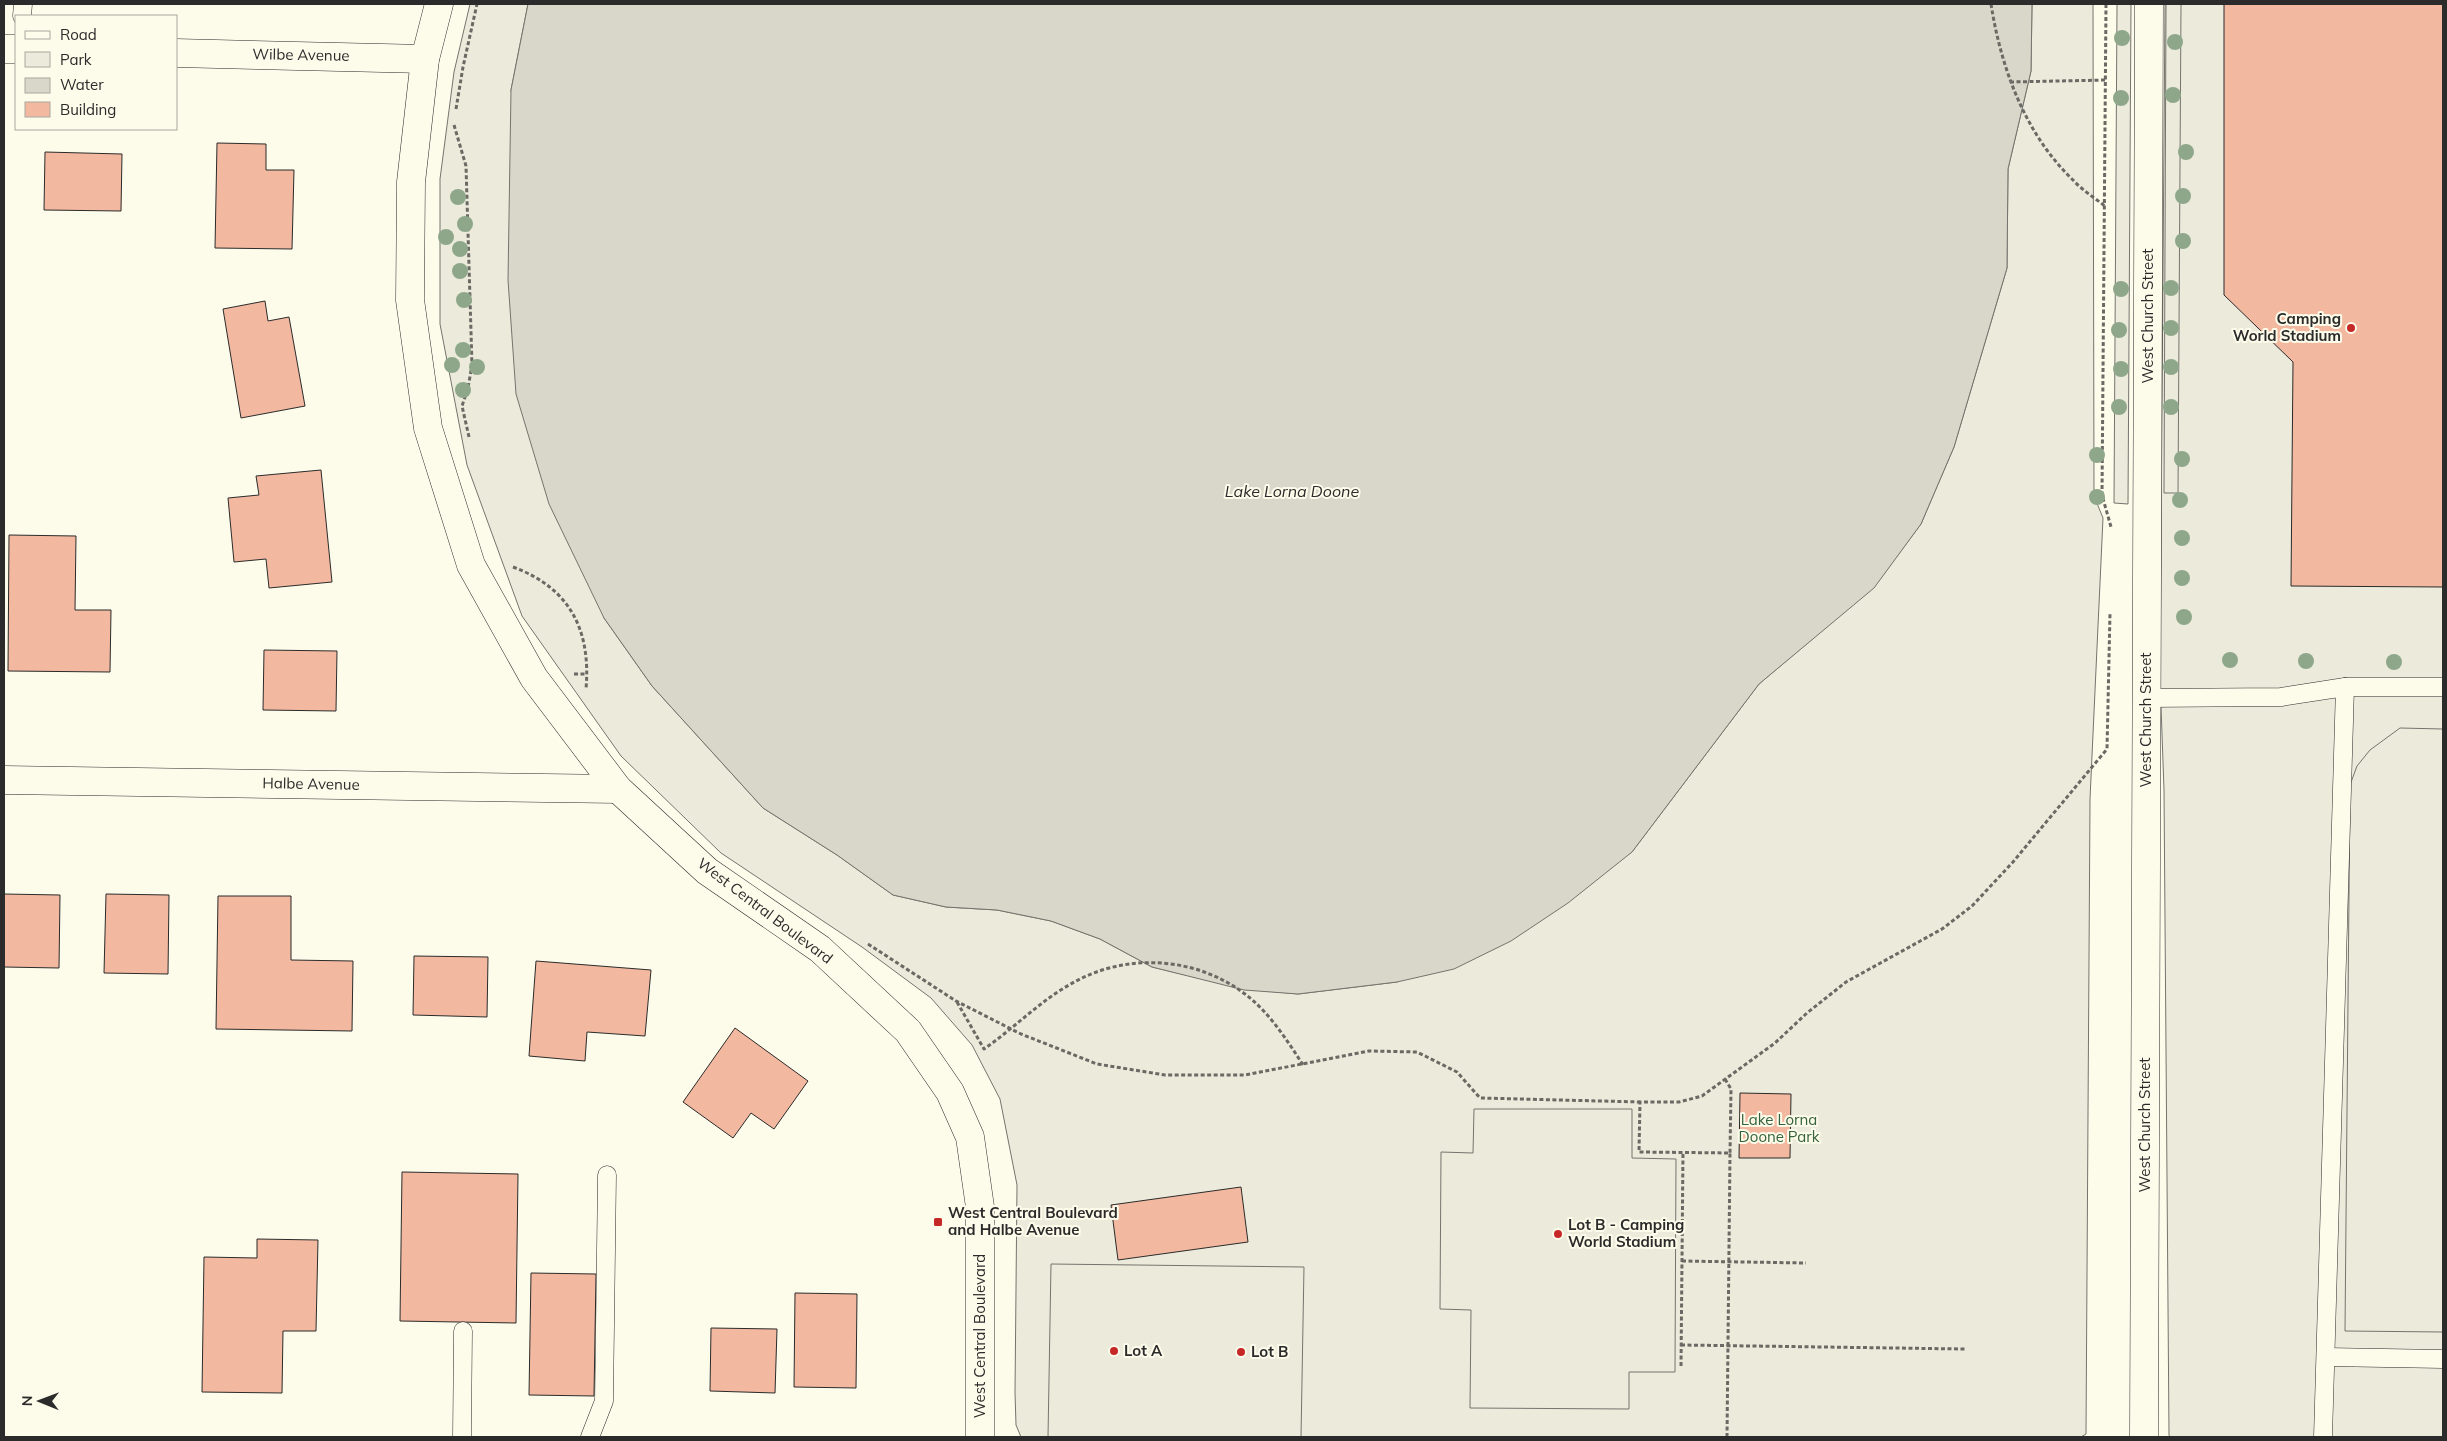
<svg xmlns="http://www.w3.org/2000/svg" width="2447" height="1441" font-family="Mulish,sans-serif">
	<style>
		.green { fill: #ecebdb; stroke: #74746e }
		.parking { fill: #eceadb; stroke: #74746e }
		.water { fill: #d8d7c9; stroke: #74746e }
		.building { fill: #f2b8a0; stroke: #2b2b2b }
		.lines { fill: none; stroke-linecap: round; stroke-linejoin: round }
		.lane-casing { stroke: #2b2b2b; stroke-width: 19 }
		.street-casing { stroke: #2b2b2b; stroke-width: 29 }
		.secondary-casing { stroke: #2b2b2b; stroke-width: 29 }
		.path { stroke: #6a6964; stroke-width: 3; stroke-dasharray: 4 2.5; stroke-linecap: butt }
		.lane { stroke: #fdfbea; stroke-width: 18 }
		.street { stroke: #fdfbea; stroke-width: 28 }
		.secondary { stroke: #fdfbea; stroke-width: 28 }
		.tree { fill: #8ea78a }
		.poi-dot { fill: #c62828; stroke: #fdfbea; stroke-width: 2 }
		.labels { text-anchor: middle; stroke-width: 4; stroke-linejoin: round; paint-order: stroke }
		.street-label { font-size: 15px; fill: #2b2b2b; stroke: #fdfbea }
		.poi-label { font-size: 15px; font-weight: bold; fill: #2b2b2b; stroke: #fdfbea; text-anchor: start }
		.park-label { font-size: 15px; fill: #34623c; stroke: #fdfbea }
		.water-label { font-size: 16px; font-style: italic; fill: #2b2b2b; stroke: #fdfbea }
	</style>
	<rect width="100%" height="100%" fill="#fdfbea"/>
	<g class="green">
		<path d="M470,4H528L511,90L604,618L652,686L763,808L837,855L893,895L946,907L997,910L1051,921L1100,939L1152,967L1244,989L1298,994L1397,982L1632,852L1759,684L1874,587L1921,524L1954,447L2007,268L2008,169L2031,71L2032,4H2093L2094,496L2103,518L2090,799L2086,1434L2081,1437H1021L1016,1425L1015,1393L1017,1185L1000,1099L972,1045L931,998L862,947L721,853L621,756L522,616L467,465L440,324V179L454,72Z"/>
		<path d="M2165,4H2443V1437H2170L2169,1435L2164,790L2160,678Z"/>
	</g>
	<g class="parking">
		<path d="M2117,4H2131L2128,504L2114,503Z"/>
		<path d="M2166,4H2181L2178,493H2164Z"/>
		<path d="M2400,728L2443,729V1332L2345,1331L2350,785L2357,766L2370,750Z"/>
		<path d="M1474,1109H1632V1158L1676,1159L1675,1372H1629V1409L1470,1408L1471,1310L1440,1309L1441,1152L1473,1153Z"/>
		<path d="M1051,1264L1304,1267L1301,1437H1048Z"/>
	</g>
	<path class="water" d="M528,4H2032L2031,71L2008,169L2007,268L1954,447L1921,524L1874,588L1759,684L1632,852L1568,903L1511,941L1454,969L1397,982L1298,994L1244,990L1152,967L1100,939L1051,921L997,910L946,907L893,895L837,855L763,808L652,686L604,618L549,504L516,394L508,280L511,90Z"/>
	<g class="building">
		<path d="M2224,4H2443V587L2291,586L2293,362L2224,295Z"/>
		<path d="M217,143L266,144V170H294L292,249L215,248Z"/>
		<path d="M45,152L122,154L121,211L44,210Z"/>
		<path d="M265,301L268,321L289,317L305,406L241,418L223,309Z"/>
		<path d="M321,470L332,582L269,588L266,559L234,562L228,498L259,495L256,476Z"/>
		<path d="M9,535L76,536L75,610H111L110,672L8,671Z"/>
		<path d="M264,650L337,651L336,711L263,710Z"/>
		<path d="M4,894L60,895L59,968L4,967Z"/>
		<path d="M106,894L169,895L168,974L104,973Z"/>
		<path d="M218,896H291V960L353,961L352,1031L216,1029Z"/>
		<path d="M414,956L488,957L487,1017L413,1015Z"/>
		<path d="M536,961L651,970L645,1036L587,1032L585,1061L529,1056Z"/>
		<path d="M735,1028L808,1081L774,1129L751,1113L733,1138L683,1102Z"/>
		<path d="M1740,1093L1791,1094L1790,1158H1739Z"/>
		<path d="M402,1172L518,1174L516,1323L400,1321Z"/>
		<path d="M1241,1187L1248,1242L1118,1260L1111,1205Z"/>
		<path d="M257,1239L318,1240L316,1331H283L282,1393L202,1392L204,1257L257,1258Z"/>
		<path d="M531,1273L596,1274L594,1396L529,1395Z"/>
		<path d="M795,1293L857,1294L856,1388L794,1387Z"/>
		<path d="M711,1328L777,1329L775,1393L710,1391Z"/>
	</g>
	<g class="lines">
		<g class="lane-casing">
			<g id="lane">
				<path d="M22,16L23,4"/>
				<path d="M2345,687H2443"/>
				<path d="M2146,698L2281,697L2345,687L2323,1437"/>
				<path d="M2326,1357L2443,1359"/>
				<path d="M462,1437L463,1331"/>
				<path d="M590,1437L604,1401L607,1175"/>
			</g>
		</g>
		<g class="street-casing">
			<g id="street">
				<path d="M4,49H16"/>
				<path d="M176,53L425,59"/>
				<path d="M4,780L618,789"/>
			</g>
		</g>
		<g class="secondary-casing">
			<g id="secondary">
				<path d="M439,4L425,59L411,182L410,300L428,428L471,565L534,678L618,789L707,871L820,949L908,1031L950,1092L970,1137L980,1207V1437"/>
				<path d="M2144,1437L2149,4"/>
			</g>
		</g>
		<g class="path">
			<path d="M1991,4C2001,68 2025,134 2073,180C2082,190 2095,198 2106,207"/>
			<path d="M2106,4L2102,495L2111,527"/>
			<path d="M2010,82L2106,80"/>
			<path d="M456,109L463,67L477,4"/>
			<path d="M454,125L466,166L472,365L468,388L462,406L469,437"/>
			<path d="M513,567C570,588 591,630 586,689"/>
			<path d="M574,674H587"/>
			<path d="M868,944L956,1001L1021,1034L1097,1064L1165,1075H1245L1369,1051L1417,1052L1457,1072L1480,1098L1640,1102"/>
			<path d="M957,1002L984,1049C1013,1029 1039,1002 1069,985C1124,952 1195,956 1245,994C1269,1012 1287,1040 1303,1065"/>
			<path d="M1725,1079L1731,1089L1730,1153"/>
			<path d="M1682,1261L1806,1263"/>
			<path d="M1681,1345L1965,1349"/>
			<path d="M1681,1366L1683,1152"/>
			<path d="M1727,1437L1730,1153L1639,1152L1640,1102H1679L1702,1096L1775,1043L1807,1013L1846,982L1942,929L1972,906L2013,862L2107,749L2110,613"/>
		</g>
		<use href="#lane" class="lane"/>
		<use href="#street" class="street"/>
		<use href="#secondary" class="secondary"/>
	</g>
	<g class="tree">
		<circle cx="2122" cy="38" r="8"/>
		<circle cx="2175" cy="42" r="8"/>
		<circle cx="2173" cy="95" r="8"/>
		<circle cx="2121" cy="98" r="8"/>
		<circle cx="2186" cy="152" r="8"/>
		<circle cx="2183" cy="196" r="8"/>
		<circle cx="458" cy="197" r="8"/>
		<circle cx="465" cy="224" r="8"/>
		<circle cx="446" cy="237" r="8"/>
		<circle cx="2183" cy="241" r="8"/>
		<circle cx="460" cy="249" r="8"/>
		<circle cx="460" cy="271" r="8"/>
		<circle cx="2171" cy="288" r="8"/>
		<circle cx="2121" cy="289" r="8"/>
		<circle cx="464" cy="300" r="8"/>
		<circle cx="2171" cy="328" r="8"/>
		<circle cx="2119" cy="330" r="8"/>
		<circle cx="463" cy="350" r="8"/>
		<circle cx="452" cy="365" r="8"/>
		<circle cx="477" cy="367" r="8"/>
		<circle cx="2171" cy="367" r="8"/>
		<circle cx="2121" cy="369" r="8"/>
		<circle cx="463" cy="390" r="8"/>
		<circle cx="2119" cy="407" r="8"/>
		<circle cx="2171" cy="407" r="8"/>
		<circle cx="2097" cy="455" r="8"/>
		<circle cx="2182" cy="459" r="8"/>
		<circle cx="2097" cy="497" r="8"/>
		<circle cx="2180" cy="500" r="8"/>
		<circle cx="2182" cy="538" r="8"/>
		<circle cx="2182" cy="578" r="8"/>
		<circle cx="2184" cy="617" r="8"/>
		<circle cx="2230" cy="660" r="8"/>
		<circle cx="2306" cy="661" r="8"/>
		<circle cx="2394" cy="662" r="8"/>
	</g>
	<g class="poi-dot">
		<circle cx="2351" cy="328" r="5"/>
		<rect x="933" y="1217" width="10" height="10" rx="2.5"/>
		<circle cx="1558" cy="1234" r="5"/>
		<circle cx="1114" cy="1351" r="5"/>
		<circle cx="1241" cy="1352" r="5"/>
	</g>
	<g class="labels">
		<g class="street-label">
			<text transform="translate(301 55) rotate(1)" y="5">Wilbe Avenue</text>
			<text transform="translate(2148 316) rotate(-90)" y="5">West Church Street</text>
			<text transform="translate(2146 720) rotate(-90)" y="5">West Church Street</text>
			<text transform="translate(311 784) rotate(1)" y="5">Halbe Avenue</text>
			<text transform="translate(765 911) rotate(37)" y="5">West Central Boulevard</text>
			<text transform="translate(2145 1125) rotate(-90)" y="5">West Church Street</text>
			<text transform="translate(980 1336) rotate(-90)" y="5">West Central Boulevard</text>
		</g>
		<g class="poi-label">
			<text x="2341" y="324" text-anchor="end">Camping<tspan x="2341" dy="17">World Stadium</tspan></text>
			<text x="948" y="1218">West Central Boulevard<tspan x="948" dy="17">and Halbe Avenue</tspan></text>
			<text x="1568" y="1230">Lot B - Camping<tspan x="1568" dy="17">World Stadium</tspan></text>
			<text x="1124" y="1356">Lot A</text>
			<text x="1251" y="1357">Lot B</text>
		</g>
		<g class="park-label">
			<text x="1779" y="1125">Lake Lorna<tspan x="1779" dy="17">Doone Park</tspan></text>
		</g>
		<g class="water-label">
			<text x="1292" y="497">Lake Lorna Doone</text>
		</g>
	</g>
	<rect width="2447" height="1441" fill="none" stroke="#2b2b2b" stroke-width="10"/>
	<rect x="15" y="15" width="162" height="115" fill="#fdfbea" stroke="#a9a89e"/>
	<rect x="25" y="31" width="25" height="8" fill="#fdfbea" stroke="#a9a89e"/>
	<text x="60" y="40" font-size="15" fill="#2b2b2b">Road</text>
	<rect x="25" y="52" width="25" height="15" fill="#ecebdb" stroke="#a9a89e"/>
	<text x="60" y="65" font-size="15" fill="#2b2b2b">Park</text>
	<rect x="25" y="78" width="25" height="15" fill="#d8d7c9" stroke="#a9a89e"/>
	<text x="60" y="90" font-size="15" fill="#2b2b2b">Water</text>
	<rect x="25" y="102" width="25" height="15" fill="#f2b8a0" stroke="#a9a89e"/>
	<text x="60" y="115" font-size="15" fill="#2b2b2b">Building</text>
	<g transform="translate(40 1401) rotate(271)" stroke="#fdfbea" stroke-width="4" paint-order="stroke">
	<path d="M0-4L9 19L0 12L-9 19Z" fill="#2b2b2b"/>
	<text y="-8" font-size="14" font-weight="bold" text-anchor="middle" fill="#2b2b2b">N</text>
	</g>
</svg>
